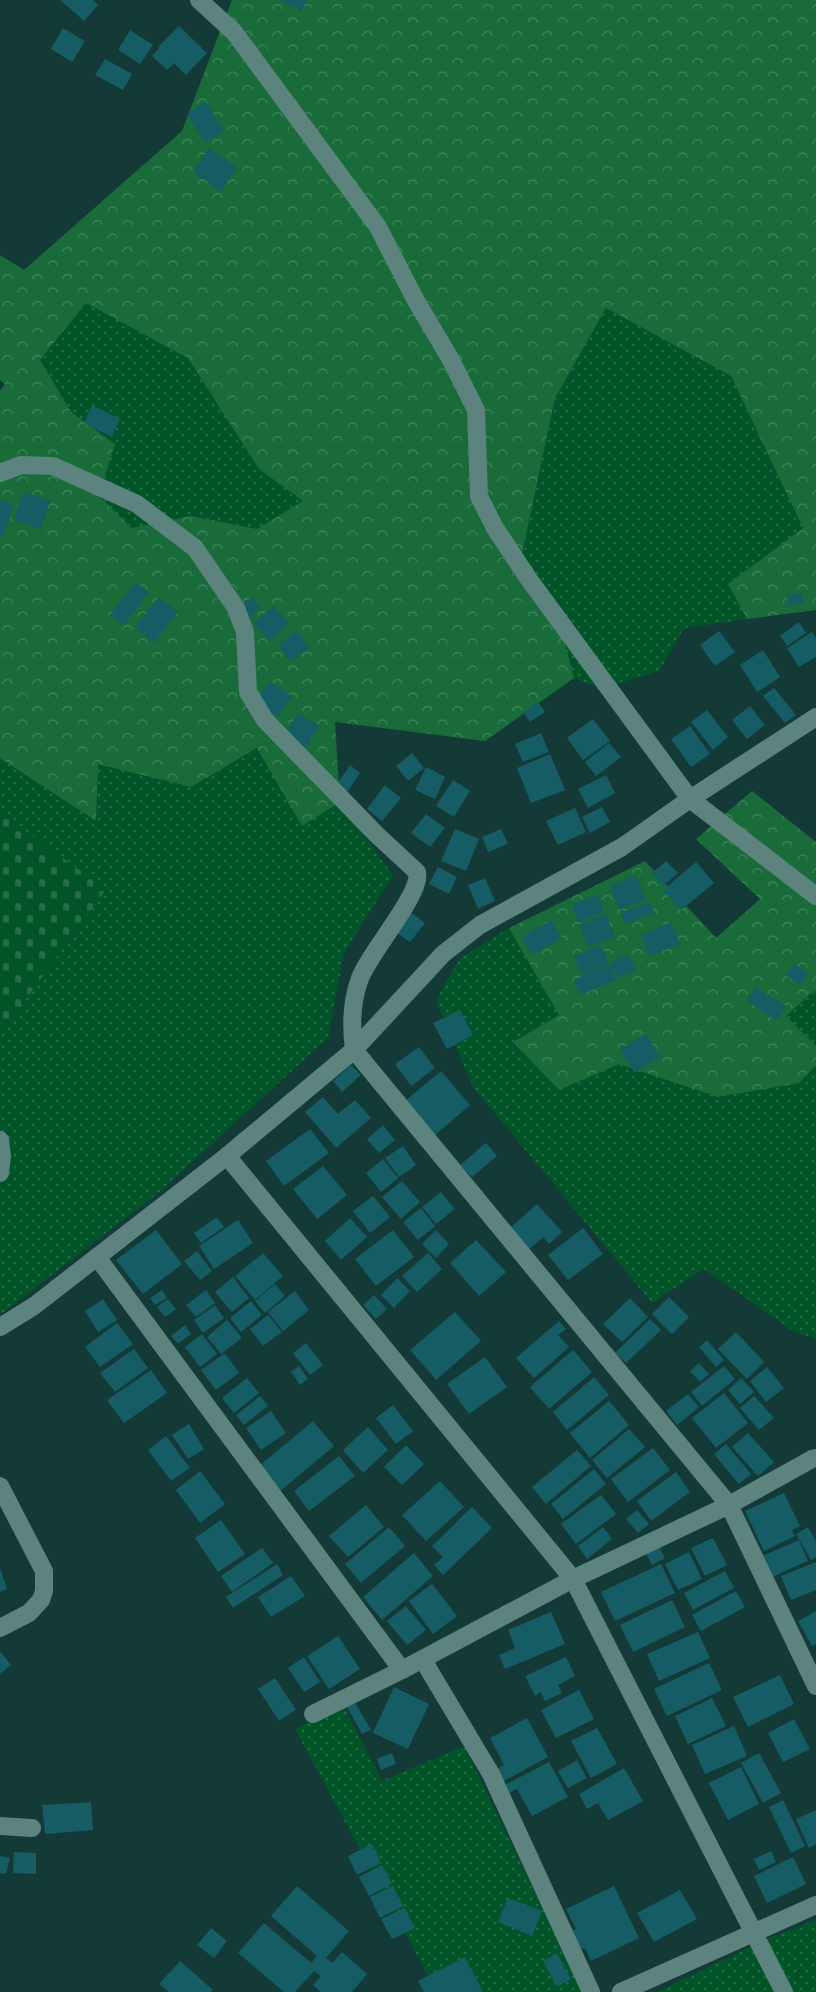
<svg xmlns="http://www.w3.org/2000/svg" width="816" height="1992" font-family="Montserrat,sans-serif">
	<style>
		.grass { fill: url(#grass-dots) }
		.forest { fill: url(#forest-crowns); fill-rule: evenodd }
		.cemetery { fill: url(#cemetery-stones) }
		.building { fill: #155c64 }
		.lines { fill: none; stroke-linecap: round; stroke-linejoin: round }
		.minor { stroke: #5d837f; stroke-width: 18 }
	</style>
	<defs>
		<pattern id="grass-dots" width="8" height="8" patternUnits="userSpaceOnUse" patternTransform="scale(1.5)"><rect width="8" height="8" fill="#015427"/><path d="M2 2h.1M6 6h.1" fill="none" stroke="#256c46" stroke-width="1.8" stroke-linecap="round"/></pattern>
		<pattern id="forest-crowns" width="20" height="18" patternUnits="userSpaceOnUse" patternTransform="scale(1.5)"><rect width="20" height="18" fill="#196c39"/><path d="M2 6a3 3 0 1 1 6 0M12 15a3 3 0 1 1 6 0" fill="none" stroke="#398156"/></pattern>
		<pattern id="cemetery-stones" width="16" height="16" patternUnits="userSpaceOnUse" patternTransform="scale(1.5)"><rect width="16" height="16" fill="#015427"/><path d="M2 7V4a2 2 0 0 1 4 0v3zM10 15v-3a2 2 0 0 1 4 0v3z" fill="#256c46"/></pattern>
	</defs>
	<rect width="100%" height="100%" fill="#143a37"/>
	<g class="grass">
		<path d="M86,303L189,358L259,469L304,501L257,529L191,516L132,528L99,496L115,444L71,412L40,360Z"/>
		<path d="M606,308L731,376L803,528L728,584L747,619L684,628L659,671L602,689L574,678L556,609L521,559L555,398Z"/>
		<path d="M258,748L302,825L340,802L393,875L344,953L328,1038L158,1193L0,1315V758L96,821L98,763L191,787Z"/>
		<path d="M509,928L560,1015L513,1041L559,1090L619,1063L718,1097L798,1083L816,1065V1339L793,1331L704,1269L652,1303L473,1087L436,1001L459,959Z"/>
		<path d="M815,991L816,992V1046L785,1016Z"/>
		<path d="M343,1705L382,1781L464,1746L583,1992H437L295,1729Z"/>
		<path d="M816,1920V1992H657L769,1938Z"/>
	</g>
	<g class="forest">
		<path d="M232,0H816V610L747,619L728,584L803,528L731,376L606,308L555,398L521,559L556,609L574,678L485,741L335,722L340,802L302,826L257,748L191,787L98,764L96,821L0,758V391L5,384L0,380V255L24,270L182,131ZM86,303L188,358L259,469L303,501L257,529L191,516L132,528L99,496L115,444L71,412L40,360Z"/>
		<path d="M752,791L816,842V992L814,991L786,1016L816,1046V1065L799,1083L718,1097L619,1064L559,1090L513,1042L559,1015L509,928L645,861L716,938L760,899L696,839Z"/>
	</g>
	<path class="cemetery" d="M0,813L106,889L0,1035Z"/>
	<g class="building">
		<path d="M60,0H93L98,5L84,21Z"/>
		<path d="M279,0H307L302,11Z"/>
		<path d="M179,26L207,53L186,75L174,63L167,70L152,56L159,48L158,47Z"/>
		<path d="M63,28L85,41L72,62L51,49Z"/>
		<path d="M130,30L153,45L140,64L118,50Z"/>
		<path d="M105,59L132,74L123,90L95,75Z"/>
		<path d="M206,102L224,131L205,143L187,114Z"/>
		<path d="M209,148L237,168L221,191L193,172Z"/>
		<path d="M92,405L120,419L112,437L84,423Z"/>
		<path d="M23,492L50,501L41,529L14,520Z"/>
		<path d="M0,500L14,505L2,539L0,538Z"/>
		<path d="M135,582L149,592L124,625L110,615Z"/>
		<path d="M802,593L803,603L788,606L787,595Z"/>
		<path d="M159,597L178,612L154,643L135,627Z"/>
		<path d="M251,598L260,607L249,618L239,609Z"/>
		<path d="M274,606L289,624L270,641L254,623Z"/>
		<path d="M799,622L806,633L787,646L780,636Z"/>
		<path d="M297,631L309,647L290,661L278,645Z"/>
		<path d="M719,631L735,652L715,666L700,645Z"/>
		<path d="M812,632L816,638V657L799,667L787,648Z"/>
		<path d="M763,650L780,677L757,692L740,665Z"/>
		<path d="M270,681L292,697L278,717L255,701Z"/>
		<path d="M774,688L796,715L785,723L763,696Z"/>
		<path d="M538,702L545,712L530,722L523,712Z"/>
		<path d="M750,706L765,725L747,739L732,720Z"/>
		<path d="M707,710L728,737L713,750L691,722Z"/>
		<path d="M298,713L319,726L304,750L283,738Z"/>
		<path d="M593,719L610,741L583,760L567,738Z"/>
		<path d="M690,726L710,754L691,767L671,739Z"/>
		<path d="M541,733L549,752L523,762L515,744Z"/>
		<path d="M609,743L621,757L596,776L585,762Z"/>
		<path d="M412,753L424,768L408,781L396,766Z"/>
		<path d="M550,754L565,790L531,803L517,768Z"/>
		<path d="M350,765L360,773L346,794L335,787Z"/>
		<path d="M426,767L445,777L435,799L415,790Z"/>
		<path d="M606,775L615,793L588,808L578,789Z"/>
		<path d="M453,780L470,791L454,817L436,806Z"/>
		<path d="M385,785L401,798L382,821L367,809Z"/>
		<path d="M602,807L610,822L590,833L582,817Z"/>
		<path d="M575,808L586,832L558,845L546,821Z"/>
		<path d="M426,814L445,828L430,847L411,833Z"/>
		<path d="M455,829L479,839L466,871L441,861Z"/>
		<path d="M501,829L508,844L488,852L482,837Z"/>
		<path d="M666,861L678,873L663,886L652,873Z"/>
		<path d="M696,862L714,883L681,910L663,890Z"/>
		<path d="M438,867L457,877L449,894L429,884Z"/>
		<path d="M635,875L646,899L620,910L610,887Z"/>
		<path d="M485,878L495,901L478,909L468,885Z"/>
		<path d="M597,895L604,912L579,922L572,904Z"/>
		<path d="M650,902L654,913L625,924L621,913Z"/>
		<path d="M409,911L425,923L410,942L394,931Z"/>
		<path d="M606,914L615,937L588,947L579,925Z"/>
		<path d="M551,920L562,938L532,955L522,937Z"/>
		<path d="M671,922L680,944L650,956L641,935Z"/>
		<path d="M601,945L609,964L582,975L574,956Z"/>
		<path d="M628,954L636,970L618,978L610,963Z"/>
		<path d="M795,964L808,974L800,985L786,975Z"/>
		<path d="M610,965L616,980L580,995L574,980Z"/>
		<path d="M756,987L786,1006L777,1021L747,1001Z"/>
		<path d="M460,1010L473,1035L447,1049L433,1023Z"/>
		<path d="M646,1034L660,1057L634,1073L620,1049Z"/>
		<path d="M419,1047L435,1068L411,1086L395,1064Z"/>
		<path d="M351,1065L361,1075L342,1092L333,1081Z"/>
		<path d="M441,1071L470,1105L434,1136L405,1101Z"/>
		<path d="M323,1097L338,1114L355,1100L371,1118L336,1148L305,1112Z"/>
		<path d="M383,1125L395,1140L379,1153L367,1139Z"/>
		<path d="M310,1129L329,1153L284,1186L266,1161Z"/>
		<path d="M486,1143L497,1156L472,1177L460,1165Z"/>
		<path d="M403,1146L416,1165L399,1177L385,1158Z"/>
		<path d="M383,1159L398,1178L381,1192L366,1173Z"/>
		<path d="M323,1166L347,1195L317,1219L293,1189Z"/>
		<path d="M402,1181L420,1202L401,1219L382,1197Z"/>
		<path d="M441,1192L455,1209L436,1224L422,1207Z"/>
		<path d="M373,1196L390,1217L370,1233L353,1211Z"/>
		<path d="M537,1204L562,1232L549,1244L543,1237L527,1251L508,1230Z"/>
		<path d="M421,1208L435,1226L418,1240L403,1222Z"/>
		<path d="M217,1217L224,1227L201,1243L194,1233Z"/>
		<path d="M350,1218L367,1237L341,1260L325,1241Z"/>
		<path d="M238,1220L253,1243L214,1269L199,1246Z"/>
		<path d="M583,1228L603,1254L568,1280L548,1255Z"/>
		<path d="M156,1230L182,1264L143,1294L116,1260Z"/>
		<path d="M393,1230L414,1257L376,1286L355,1259Z"/>
		<path d="M436,1230L449,1244L436,1258L422,1244Z"/>
		<path d="M476,1240L506,1272L479,1296L450,1263Z"/>
		<path d="M197,1251L212,1271L200,1280L184,1261Z"/>
		<path d="M263,1253L283,1276L255,1300L235,1276Z"/>
		<path d="M428,1253L442,1269L417,1292L402,1276Z"/>
		<path d="M233,1277L249,1298L232,1312L215,1292Z"/>
		<path d="M397,1278L410,1291L394,1308L381,1295Z"/>
		<path d="M275,1284L285,1296L265,1313L255,1301Z"/>
		<path d="M162,1290L167,1298L155,1305L150,1298Z"/>
		<path d="M206,1290L215,1303L196,1317L186,1305Z"/>
		<path d="M295,1291L309,1310L283,1331L268,1312Z"/>
		<path d="M374,1295L387,1309L376,1319L363,1305Z"/>
		<path d="M669,1297L689,1317L672,1334L652,1314Z"/>
		<path d="M630,1298L648,1317L622,1342L603,1324Z"/>
		<path d="M103,1299L117,1320L98,1332L85,1311Z"/>
		<path d="M168,1299L176,1309L165,1317L157,1307Z"/>
		<path d="M251,1301L262,1315L241,1332L230,1318Z"/>
		<path d="M215,1305L224,1318L203,1333L194,1320Z"/>
		<path d="M455,1312L481,1341L436,1380L410,1350Z"/>
		<path d="M268,1315L282,1332L263,1346L250,1329Z"/>
		<path d="M650,1319L661,1330L626,1363L615,1353Z"/>
		<path d="M227,1320L242,1338L221,1354L207,1337Z"/>
		<path d="M559,1321L566,1329L558,1335L569,1347L534,1378L516,1358Z"/>
		<path d="M117,1323L133,1344L100,1367L85,1347Z"/>
		<path d="M185,1325L191,1334L178,1344L171,1336Z"/>
		<path d="M736,1332L764,1362L747,1379L718,1349Z"/>
		<path d="M202,1334L217,1354L200,1367L185,1347Z"/>
		<path d="M707,1340L724,1360L716,1367L699,1347Z"/>
		<path d="M306,1343L323,1365L310,1375L293,1353Z"/>
		<path d="M134,1349L148,1368L115,1392L100,1373Z"/>
		<path d="M573,1350L592,1372L549,1409L530,1387Z"/>
		<path d="M225,1353L239,1373L216,1390L201,1370Z"/>
		<path d="M485,1357L507,1387L469,1414L447,1384Z"/>
		<path d="M699,1363L709,1374L700,1382L690,1371Z"/>
		<path d="M299,1366L308,1379L300,1385L291,1372Z"/>
		<path d="M724,1366L735,1379L702,1406L691,1392Z"/>
		<path d="M767,1367L784,1388L766,1402L750,1381Z"/>
		<path d="M151,1370L167,1393L124,1423L107,1400Z"/>
		<path d="M594,1377L609,1395L567,1430L553,1412Z"/>
		<path d="M247,1378L259,1393L234,1413L222,1398Z"/>
		<path d="M741,1378L754,1392L740,1404L728,1390Z"/>
		<path d="M724,1393L748,1423L716,1448L692,1418Z"/>
		<path d="M688,1394L699,1407L677,1425L666,1411Z"/>
		<path d="M260,1396L268,1406L244,1425L236,1415Z"/>
		<path d="M754,1396L774,1418L759,1430L740,1408Z"/>
		<path d="M609,1401L629,1425L590,1458L570,1433Z"/>
		<path d="M393,1405L413,1431L396,1444L376,1418Z"/>
		<path d="M271,1411L286,1433L261,1450L246,1428Z"/>
		<path d="M313,1421L334,1446L279,1492L258,1467Z"/>
		<path d="M189,1424L204,1449L188,1459L172,1435Z"/>
		<path d="M368,1427L388,1450L363,1473L343,1450Z"/>
		<path d="M629,1429L645,1447L607,1478L592,1460Z"/>
		<path d="M748,1433L774,1462L758,1476L732,1447Z"/>
		<path d="M166,1436L190,1468L171,1481L148,1450Z"/>
		<path d="M726,1444L751,1474L739,1484L714,1454Z"/>
		<path d="M406,1445L424,1464L402,1485L384,1467Z"/>
		<path d="M653,1448L670,1470L628,1502L611,1479Z"/>
		<path d="M577,1450L591,1466L546,1504L532,1487Z"/>
		<path d="M339,1456L355,1476L309,1511L294,1491Z"/>
		<path d="M594,1469L606,1484L563,1519L551,1504Z"/>
		<path d="M200,1471L225,1504L200,1523L176,1490Z"/>
		<path d="M676,1472L690,1492L651,1521L637,1501Z"/>
		<path d="M440,1481L464,1507L426,1541L402,1515Z"/>
		<path d="M784,1493L800,1526L792,1530L795,1536L764,1551L745,1511Z"/>
		<path d="M601,1495L616,1514L576,1544L561,1524Z"/>
		<path d="M366,1505L384,1527L348,1557L329,1536Z"/>
		<path d="M472,1507L492,1528L443,1575L434,1565L443,1557L432,1546Z"/>
		<path d="M637,1510L649,1524L638,1533L626,1519Z"/>
		<path d="M221,1520L245,1554L218,1572L195,1538Z"/>
		<path d="M389,1527L405,1546L361,1583L345,1564Z"/>
		<path d="M603,1527L612,1539L587,1559L578,1546Z"/>
		<path d="M808,1527L816,1541V1557L811,1560L796,1534Z"/>
		<path d="M713,1538L727,1565L705,1576L691,1548Z"/>
		<path d="M799,1540L808,1561L772,1577L762,1556Z"/>
		<path d="M659,1547L665,1558L652,1565L646,1554Z"/>
		<path d="M262,1548L273,1563L232,1592L221,1576Z"/>
		<path d="M689,1552L702,1579L678,1590L665,1564Z"/>
		<path d="M414,1553L433,1576L382,1620L363,1597Z"/>
		<path d="M816,1562V1590L791,1600L781,1576Z"/>
		<path d="M277,1564L283,1575L233,1608L226,1597Z"/>
		<path d="M661,1564L675,1593L615,1621L601,1592Z"/>
		<path d="M0,1568L7,1589L0,1592Z"/>
		<path d="M725,1571L734,1588L693,1610L684,1593Z"/>
		<path d="M291,1576L305,1596L271,1617L258,1597Z"/>
		<path d="M432,1584L457,1616L433,1634L409,1601Z"/>
		<path d="M736,1591L745,1607L701,1631L692,1615Z"/>
		<path d="M672,1600L685,1627L633,1652L620,1625Z"/>
		<path d="M406,1606L426,1630L407,1645L387,1621Z"/>
		<path d="M816,1611V1644L812,1646L798,1621Z"/>
		<path d="M551,1612L565,1644L505,1669L499,1655L515,1648L508,1630Z"/>
		<path d="M698,1632L710,1658L659,1681L647,1654Z"/>
		<path d="M338,1636L360,1669L329,1689L307,1656Z"/>
		<path d="M0,1651L11,1665L0,1674Z"/>
		<path d="M304,1657L320,1682L304,1692L288,1668Z"/>
		<path d="M566,1657L575,1676L558,1685L562,1693L545,1701L541,1692L535,1696L525,1676Z"/>
		<path d="M709,1663L722,1690L667,1716L654,1689Z"/>
		<path d="M780,1675L794,1704L748,1727L733,1697Z"/>
		<path d="M275,1678L296,1710L279,1721L258,1689Z"/>
		<path d="M394,1687L429,1704L408,1749L373,1733Z"/>
		<path d="M579,1690L594,1719L556,1738L541,1710Z"/>
		<path d="M712,1698L726,1726L688,1744L675,1716Z"/>
		<path d="M353,1699L371,1730L362,1734L345,1703Z"/>
		<path d="M527,1718L548,1757L500,1783L494,1771L504,1765L490,1738Z"/>
		<path d="M794,1719L810,1749L783,1762L768,1733Z"/>
		<path d="M734,1726L747,1756L705,1774L692,1745Z"/>
		<path d="M597,1728L617,1764L591,1778L571,1741Z"/>
		<path d="M392,1753L396,1764L381,1770L377,1759Z"/>
		<path d="M759,1753L781,1793L763,1803L741,1763Z"/>
		<path d="M577,1760L587,1778L568,1788L558,1771Z"/>
		<path d="M549,1762L568,1797L532,1816L517,1789L507,1794L503,1786Z"/>
		<path d="M741,1767L759,1804L728,1820L709,1783Z"/>
		<path d="M624,1768L643,1801L608,1820L598,1803L587,1809L579,1794Z"/>
		<path d="M783,1800L805,1846L791,1853L769,1807Z"/>
		<path d="M91,1802L93,1830L45,1834L42,1805Z"/>
		<path d="M816,1810V1844L809,1848L796,1819Z"/>
		<path d="M372,1844L381,1863L357,1875L348,1856Z"/>
		<path d="M771,1851L776,1862L759,1870L754,1859Z"/>
		<path d="M14,1852L36,1853V1874L13,1873Z"/>
		<path d="M0,1856L10,1858L6,1874L0,1873Z"/>
		<path d="M793,1857L806,1884L767,1903L754,1876Z"/>
		<path d="M382,1865L392,1884L369,1896L359,1877Z"/>
		<path d="M297,1886L349,1931L326,1958L332,1963L342,1952L367,1974L352,1992H321L313,1985L321,1976L314,1971L295,1992H284L238,1953L264,1923L311,1963L317,1956L271,1916Z"/>
		<path d="M393,1886L403,1906L380,1918L370,1897Z"/>
		<path d="M614,1886L639,1938L591,1961L585,1948L575,1952L566,1933L576,1929L566,1909Z"/>
		<path d="M680,1890L697,1919L654,1942L637,1913Z"/>
		<path d="M508,1898L542,1911L532,1936L498,1922Z"/>
		<path d="M405,1908L415,1928L392,1939L381,1919Z"/>
		<path d="M211,1928L227,1941L214,1958L197,1945Z"/>
		<path d="M557,1953L571,1979L557,1987L543,1961Z"/>
		<path d="M465,1957L483,1992H424L418,1981Z"/>
		<path d="M180,1961L213,1990L211,1992H169L159,1984Z"/>
	</g>
	<g class="lines">
		<g class="minor">
			<path d="M199,0L234,32L378,227L415,299L451,360L476,410L479,496L495,528L528,578L690,799L816,896"/>
			<path d="M0,473L21,465L53,466L137,504L195,548L236,608L245,632L248,692L265,720L377,835L417,872C423,893 367,955 359,981C351,1004 351,1027 354,1050L729,1505L816,1686"/>
			<path d="M0,1140L2,1156L0,1173"/>
			<path d="M227,1156L573,1579L784,1992"/>
			<path d="M97,1257L402,1670L573,1579L729,1505L812,1459L816,1458"/>
			<path d="M0,1327L34,1306L227,1156L354,1050L443,954L480,925L622,847L690,799L816,717"/>
			<path d="M0,1486L44,1571V1591L41,1600L29,1613L0,1628"/>
			<path d="M423,1660L491,1774L591,1992"/>
			<path d="M313,1714L402,1670"/>
			<path d="M0,1826L32,1828"/>
			<path d="M621,1992L816,1905"/>
		</g>
	</g>
</svg>
